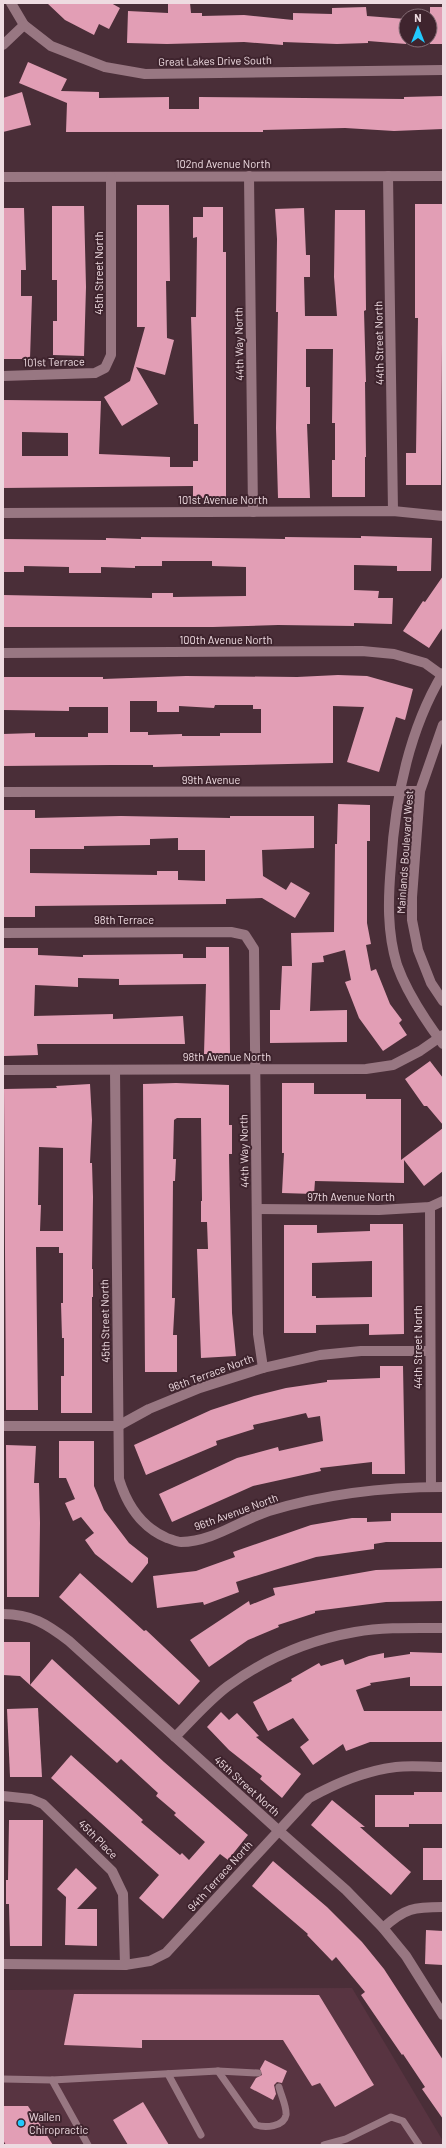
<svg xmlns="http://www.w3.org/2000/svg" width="446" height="2148" font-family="Barlow,sans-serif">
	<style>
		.built { fill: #583441 }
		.building { fill: #e29eb5; fill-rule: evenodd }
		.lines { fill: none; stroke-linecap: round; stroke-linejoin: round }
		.lane { stroke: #987782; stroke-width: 7 }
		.street { stroke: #987782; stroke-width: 10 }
		.secondary { stroke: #987782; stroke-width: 10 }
		.poi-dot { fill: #22c9fd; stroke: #3f242e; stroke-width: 1.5 }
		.labels { text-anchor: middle; stroke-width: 4; stroke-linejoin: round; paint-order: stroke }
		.street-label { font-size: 11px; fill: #eedbe1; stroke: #3f242e }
		.poi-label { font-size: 11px; fill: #eedbe1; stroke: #3f242e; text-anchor: start }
	</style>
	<rect width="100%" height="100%" fill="#4a2e38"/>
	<path class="built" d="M352,1988L443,2141V2145H3V1990Z"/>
	<g class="building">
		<path d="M47,3H111L120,8L109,29L99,24L94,35L65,20Z"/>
		<path d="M190,3L191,13H202V16L244,15L293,20V13L332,14V8L366,7L367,16L406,19V44L368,41V43L337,44L283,42V45L244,42L167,44L127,43L128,11L168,13V4Z"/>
		<rect x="430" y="7" width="13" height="37"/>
		<path d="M28,62L67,79L61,91L99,92V98L169,97V109H199V97L404,99V97L443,96V129L394,131L345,128L263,130V132H66L67,103L19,83Z"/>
		<path d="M22,92L31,125L3,132V98Z"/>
		<path d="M415,204H443L441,485H406V453H416L418,318H415Z"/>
		<path d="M137,205H169L170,281H166L167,338L174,340L165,375L136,367L158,404L122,426L104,397L130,381L145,327H137Z"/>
		<path d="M52,206H84L86,287L84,356L53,355V321H57V280H52Z"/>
		<path d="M203,207H223V252H226V498H193V486L3,488V400L101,401L99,454L170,457V467H193V461H198V424H194L192,349L191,317H196L197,237L193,238V217H203ZM22,432L68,433V456H22Z"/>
		<path d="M3,208H24L26,270H21V296H32L30,359H3Z"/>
		<path d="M304,208L306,255H310V277H304L305,316H337L334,277L335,210H365L366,310L364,311L366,382H365L366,457H365V497H332V460H335V423H332L333,349H306V387H310V424H307L310,498H278L276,428L278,312H276L277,239L275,209Z"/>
		<path d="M361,536L432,538L431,571H397V566L354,565V590L379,591L378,598H393L392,624L354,623V626L278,625L213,627H3V595L152,598V593H173V597L246,596V567L212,566V561H162V566H135V568L101,567V573H69V567L24,566V572H3V539L106,540V538L141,539V537L285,539V537L361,538Z"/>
		<path d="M443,576V627L429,648L403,631L423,601L425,602Z"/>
		<path d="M338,675L367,676L413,689L405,720L396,717L379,772L347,762L364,707L333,706V763L153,767V765H110L3,766V734L35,733V737H88V733H108V707H69V711L3,710V677H103V679L186,676L297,677ZM130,701H157V712H179V706L214,708L215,705H253V709H261V733H220V736H182V734L148,735V732H130Z"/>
		<path d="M338,804L370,805V841H367V923L371,944L366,945L371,971L376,969L390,1004L402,1020L399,1023L407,1035L383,1051L359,1018L345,982L351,980L345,950L323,956L324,962L312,963L310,1011L347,1010V1042L270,1043V1010H280L282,966H292L291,933L334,932L335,844H337Z"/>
		<path d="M3,810H35V818L121,816L230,818V816H314V848L262,850L263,876L286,890L291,882L310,893L295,918L262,898L226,899V904L35,906V917H3ZM178,838V850H205V881L178,880V871H157V875L30,873V849H84V846L150,845V839Z"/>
		<path d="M206,947H229L230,1054H204L206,984L119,985V979L78,978V987L35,985L34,1016L113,1014V1019L183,1016L185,1044H37L38,1055L4,1056V948H38V955L83,957V955L183,954V958H206Z"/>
		<path d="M430,1061L443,1078V1125L427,1106H424L405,1079Z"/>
		<path d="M176,1083L229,1085V1125H232V1154H229L232,1313L236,1356L201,1358L197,1249H208L207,1222H201V1201H202L201,1118H177L174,1120L173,1159H176L175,1181H173L172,1298H175L173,1335H177V1372H145L143,1084Z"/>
		<path d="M282,1083H314V1094H366V1099H401V1160L443,1128V1171L424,1186L404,1160V1183L315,1181L314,1194L282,1193L284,1153H282Z"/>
		<path d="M90,1084L92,1120L90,1163H92L93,1197L92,1269H93V1297H92V1413H61V1376H64V1338H62L61,1303H63V1253H59V1247H36L38,1410H6L4,1089L57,1088L56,1086ZM39,1147L63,1148V1231H40L41,1205H38Z"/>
		<path d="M370,1224H403L404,1334L369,1335V1324L316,1325V1333H284V1225H317V1233L370,1231ZM372,1261V1297L316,1298V1296H312V1263Z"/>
		<path d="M380,1366H403L405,1474H372V1462L320,1468L321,1471L253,1486L172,1522L159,1494L237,1458L278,1447L279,1451L323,1441L320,1416L308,1418L306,1413L253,1425L254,1429L216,1441L217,1445L146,1475L134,1445L211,1410L254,1396L286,1388L327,1382V1380L380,1378Z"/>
		<path d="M59,1441H94V1486L104,1510L129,1543L148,1558V1563L132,1583L95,1554L85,1540L94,1533L81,1517L73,1521L65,1503L75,1499L66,1478H59Z"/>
		<path d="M6,1445L36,1446L34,1483H39L40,1523L39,1597H7Z"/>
		<path d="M391,1513H443V1542H386L374,1544V1549L316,1557L236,1582L239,1592L204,1605L203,1602L157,1608L153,1576L196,1571L235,1557L233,1552L311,1525L352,1518H367V1522L391,1521Z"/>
		<path d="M443,1568V1601L386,1602L315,1611V1613L278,1625L279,1627L248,1640L209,1667L190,1640L249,1601L250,1605L275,1595L273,1588L376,1570Z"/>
		<path d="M80,1573L144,1631L146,1630L200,1681L179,1705L59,1597Z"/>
		<path d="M3,1642H30V1685L20,1676L3,1675Z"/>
		<path d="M410,1652L443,1653V1686H410V1677L370,1683L371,1685L356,1690L364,1711H443V1742H370L346,1751L343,1744L313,1765L300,1747L309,1740L293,1718L268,1731L253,1702L292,1681L291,1679L319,1663L321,1666L343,1659L345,1665L369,1656L384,1653V1658L410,1654Z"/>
		<path d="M52,1659L164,1762L248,1835L228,1860L220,1854L163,1919L139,1898L159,1875L51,1778L71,1755L143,1820L141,1822L180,1855L182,1853L189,1860L205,1842L174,1815L176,1813L156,1796L158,1793L121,1759L117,1763L30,1685Z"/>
		<path d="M38,1708L42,1777H10L7,1709Z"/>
		<path d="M221,1712L229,1720L237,1713L259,1736L256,1737L301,1774L282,1798L260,1779L262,1776L229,1750L207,1727Z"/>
		<path d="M414,1792H443V1824H409V1827H375V1795H414Z"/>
		<path d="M332,1800L365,1827H360L411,1872L391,1895L311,1825Z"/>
		<path d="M9,1820H43L42,1946H10L9,1904H6V1880H8Z"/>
		<rect x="423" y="1848" width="20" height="32"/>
		<path d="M273,1861L327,1907L362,1942L384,1969L443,2060V2119L422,2089L425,2087L403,2054L402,2055L361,1995L365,1992L336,1957L332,1961L307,1935L308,1934L252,1886Z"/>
		<path d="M76,1868L97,1888L77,1909H97V1946L65,1945L66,1897L57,1889Z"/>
		<path d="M426,1930L443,1931V1965L425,1964Z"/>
		<path d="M74,1994L319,1995L374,2085L335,2107L320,2083L312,2086L283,2040H142V2048L64,2045Z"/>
		<path d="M265,2060L287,2071L282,2083L277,2082L274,2085L276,2094L273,2100L250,2088L256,2078L262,2075L260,2069Z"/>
		<path d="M143,2102L169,2145H128L113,2120Z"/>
		<path d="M3,2106H28L53,2145H6L3,2140Z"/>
	</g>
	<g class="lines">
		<g class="lane">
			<path d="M218,2071L258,2073"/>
			<path d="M168,2074L201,2135"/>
			<path d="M3,2079L52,2080"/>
			<path d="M88,2145L52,2080L218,2071L256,2125C265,2128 284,2127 286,2115C287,2107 281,2095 279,2087"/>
			<path d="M324,2145L346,2139L391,2117L403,2121L419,2145"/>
		</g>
		<g class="street">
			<path d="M11,3L24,25L51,46L105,67L145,74L443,70"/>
			<path d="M3,45L24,25"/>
			<path d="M249,176L253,512"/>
			<path d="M388,176L393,511"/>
			<path d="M3,177L443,176"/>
			<path d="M3,376L95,373L105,368L111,355V177"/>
			<path d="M3,513L393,511L443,516"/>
			<path d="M3,653L362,651L394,654L425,663L443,676"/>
			<path d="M3,792L420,791"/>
			<path d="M3,933L231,932L245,935L254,949L258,1334L263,1368"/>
			<path d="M3,1070L366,1069L393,1065L420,1051L443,1035"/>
			<path d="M115,1070L119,1479C127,1505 141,1527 167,1538C171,1539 177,1542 181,1542C212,1542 241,1520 269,1511C325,1494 384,1487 443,1487"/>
			<path d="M430,1207L431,1487"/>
			<path d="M257,1209L379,1210L430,1207L443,1201"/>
			<path d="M3,1426H118L149,1409L200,1388L263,1368L320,1355L361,1351H430"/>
			<path d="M3,1614C31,1614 47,1624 69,1641L278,1830L346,1890L383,1928L406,1956L443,2015"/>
			<path d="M175,1737C192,1720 208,1701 228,1686C265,1659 309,1640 355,1632C384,1627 414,1628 443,1628"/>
			<path d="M3,1796L31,1799L43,1804L112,1871L123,1894L125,1965"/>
			<path d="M383,1928C405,1908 414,1907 443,1907"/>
			<path d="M3,1964L125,1965L150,1961L166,1953L309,1798C337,1783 364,1771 396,1767C411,1765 428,1767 443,1767"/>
		</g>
		<g class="secondary">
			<path d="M443,673C408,731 395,799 391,865C388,899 387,932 397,965C407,993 425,1020 443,1044"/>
			<path d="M443,725L420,791L412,897V920L418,950L431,983L443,1001"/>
		</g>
	</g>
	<circle class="poi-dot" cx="21" cy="2123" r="4"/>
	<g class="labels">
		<g class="street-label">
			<text transform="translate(215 61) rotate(-1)" y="4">Great Lakes Drive South</text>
			<text x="223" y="168">102nd Avenue North</text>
			<text transform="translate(99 273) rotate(-90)" y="4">45th Street North</text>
			<text transform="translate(379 343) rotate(-91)" y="4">44th Street North</text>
			<text transform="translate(239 344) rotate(-91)" y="4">44th Way North</text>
			<text transform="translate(54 362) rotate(-1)" y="4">101st Terrace</text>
			<text x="223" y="504">101st Avenue North</text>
			<text x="226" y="644">100th Avenue North</text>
			<text x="211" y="784">99th Avenue</text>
			<text transform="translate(405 852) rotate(-86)" y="4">Mainlands Boulevard West</text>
			<text x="124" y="924">98th Terrace</text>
			<text x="227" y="1061">98th Avenue North</text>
			<text transform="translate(244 1151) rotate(-91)" y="4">44th Way North</text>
			<text x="351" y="1201">97th Avenue North</text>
			<text transform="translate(105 1321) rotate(-91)" y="4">45th Street North</text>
			<text transform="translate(418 1347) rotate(-90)" y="4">44th Street North</text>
			<text transform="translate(211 1373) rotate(-20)" y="4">96th Terrace North</text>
			<text transform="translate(236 1512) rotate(-20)" y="4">96th Avenue North</text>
			<text transform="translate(247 1786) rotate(42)" y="4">45th Street North</text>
			<text transform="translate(98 1839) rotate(45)" y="4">45th Place</text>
			<text transform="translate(220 1876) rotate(-48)" y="4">94th Terrace North</text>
		</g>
		<g class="poi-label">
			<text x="29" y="2121">Wallen<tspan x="29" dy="13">Chiropractic</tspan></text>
		</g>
	</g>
	<rect width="446" height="2148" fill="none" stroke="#eedbe1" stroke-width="8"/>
	<g transform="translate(418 28)"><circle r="19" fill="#3f242e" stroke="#856d76"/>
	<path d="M0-3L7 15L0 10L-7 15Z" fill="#22c9fd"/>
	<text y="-6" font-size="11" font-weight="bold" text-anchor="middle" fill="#eedbe1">N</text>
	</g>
</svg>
